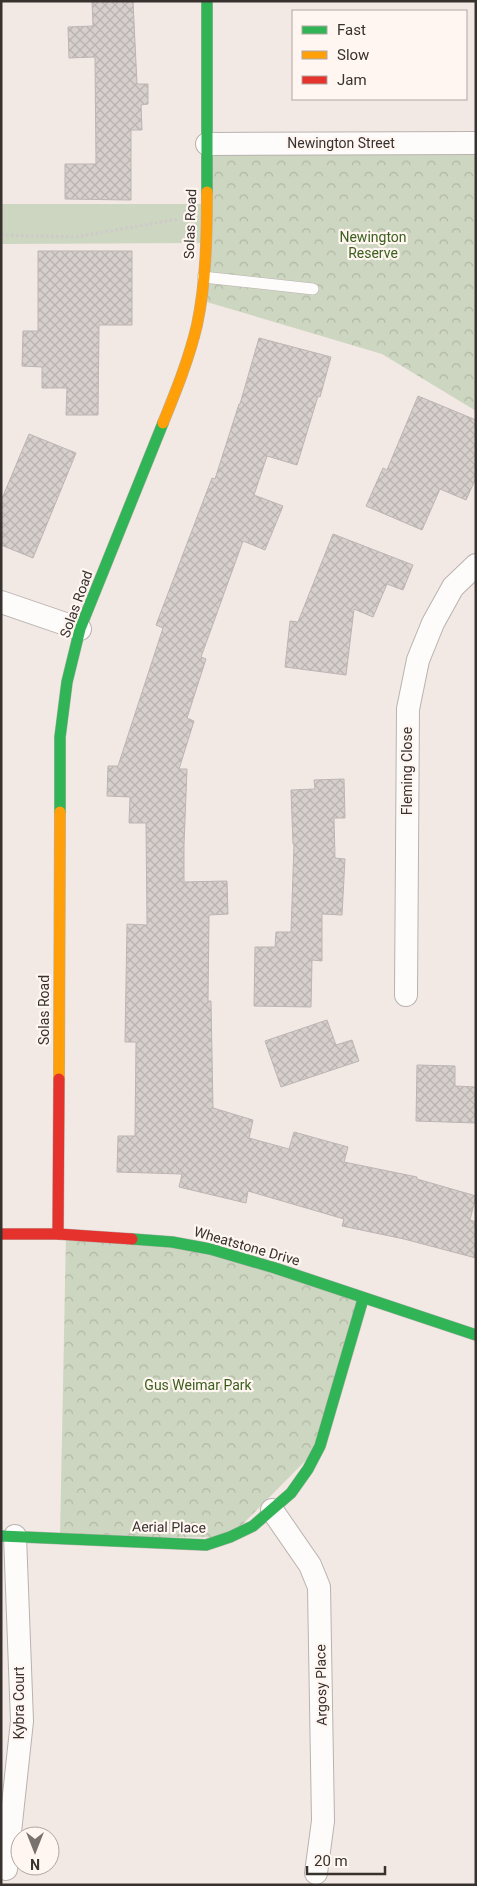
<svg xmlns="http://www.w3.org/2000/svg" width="477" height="1886" font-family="Roboto,sans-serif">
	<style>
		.grass { fill: #cdd6c0 }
		.park { fill: url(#park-crowns) }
		.building { fill: url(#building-cross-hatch); stroke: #bcb5b3 }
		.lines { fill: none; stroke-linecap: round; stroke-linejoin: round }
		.lane-casing { stroke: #b9b2af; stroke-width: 12 }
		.street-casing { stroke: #b9b2af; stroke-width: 24 }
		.fast-casing { stroke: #b9b2af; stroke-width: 12 }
		.slow-casing { stroke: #b9b2af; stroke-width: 12 }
		.jam-casing { stroke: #b9b2af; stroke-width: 12 }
		.path { stroke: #cdcac9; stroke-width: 3; stroke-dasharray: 2.5 2.5; stroke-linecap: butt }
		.lane { stroke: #fdfcfb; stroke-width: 11 }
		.street { stroke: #fdfcfb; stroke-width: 22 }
		.fast { stroke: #30b455; stroke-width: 11 }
		.slow { stroke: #ff9f0a; stroke-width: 11 }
		.jam { stroke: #e5322d; stroke-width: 11 }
		.labels { text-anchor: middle; stroke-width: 4.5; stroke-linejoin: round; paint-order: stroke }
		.street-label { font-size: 14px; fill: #38322f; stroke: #fff5f1 }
		.park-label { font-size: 14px; fill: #3b611d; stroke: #fff5f1 }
	</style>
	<defs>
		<pattern id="park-crowns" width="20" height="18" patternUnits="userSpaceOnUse" patternTransform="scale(1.25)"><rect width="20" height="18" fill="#cdd6c0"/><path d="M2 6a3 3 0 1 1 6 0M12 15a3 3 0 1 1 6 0" fill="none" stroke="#b1b8a5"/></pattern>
		<pattern id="building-cross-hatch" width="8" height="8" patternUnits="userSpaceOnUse" patternTransform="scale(1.25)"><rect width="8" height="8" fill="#d6cfcc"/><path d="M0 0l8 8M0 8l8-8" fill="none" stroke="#b8b2b0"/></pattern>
	</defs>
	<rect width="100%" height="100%" fill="#f2e9e5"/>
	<path class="grass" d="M1,204H207L205,243L1,244Z"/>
	<g class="park">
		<path d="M476,143V411L382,354L200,300L207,144Z"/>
		<path d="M66,1234L172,1242L363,1299L320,1446L230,1537L60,1538Z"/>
	</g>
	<g class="building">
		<path d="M92,1H133L137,84H148V104L141,105L142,130H131V200L65,199V164H96L95,57L69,58L68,27L93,26Z"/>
		<path d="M38,251H132V325H99L98,415H66L67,388H42V367L22,366L23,331H38Z"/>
		<path d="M259,338L331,357L320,397L318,396L297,465L267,456L254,495L283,506L265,550L243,541L201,657L206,659L187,718L194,721L179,769H187L184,845V882L227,881L228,914L209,915L208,1001H211L213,1108L253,1120L249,1138L289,1149L294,1132L348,1147L344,1162L417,1177V1179L476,1196L470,1220L476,1222V1258L404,1239L342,1226L344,1219L248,1191L246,1203L179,1187L182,1174L117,1172L118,1136H135L136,1042H125L127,924L147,925L146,823H129L130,797L107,796L108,766H118L163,628L156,625L212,478L215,479L239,404H240Z"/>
		<path d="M418,396L476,420V478L466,500L440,489L422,530L366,506L383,468L387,470Z"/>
		<path d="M29,434L76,453L33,558L1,545V501Z"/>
		<path d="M333,534L413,565L403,590L387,584L373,617L354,609L346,675L285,667L290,621L298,622Z"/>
		<path d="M344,779L345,818H334L335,858L345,859L342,915L322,914V961L312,960L311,1007L254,1006L255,947H275L276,932H291L294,844H293L291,790L315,789L314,780Z"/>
		<path d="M327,1020L336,1045L352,1040L359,1061L281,1087L265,1041Z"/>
		<path d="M417,1065L455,1066V1086L476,1087V1123L416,1121Z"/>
	</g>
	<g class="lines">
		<g class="lane-casing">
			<path id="lane" d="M203,277L313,289"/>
		</g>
		<g class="street-casing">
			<g id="street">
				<path d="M207,144L476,143"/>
				<path d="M1,602L80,629"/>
				<path d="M406,995L408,709L418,660L433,623L453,587L476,565"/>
				<path d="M272,1510L310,1565L319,1587L323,1821L316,1873"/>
				<path d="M6,1869L22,1721L15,1536"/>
			</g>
		</g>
		<g class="fast-casing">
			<g id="fast">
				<path d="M207,1V192"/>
				<path d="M60,812V737L67,682L80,629L163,423"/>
				<path d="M132,1239L172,1242L210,1249L275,1268L476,1335"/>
				<path d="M1,1536L206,1545L230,1537L253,1526L291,1493L308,1469L320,1446L363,1299"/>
			</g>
		</g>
		<g class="slow-casing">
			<g id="slow">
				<path d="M163,423C176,391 189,359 197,325C206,283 207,235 207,192"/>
				<path d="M59,1079L60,812"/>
			</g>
		</g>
		<g class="jam-casing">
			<g id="jam">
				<path d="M1,1234H58L132,1239"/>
				<path d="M58,1234L59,1079"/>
			</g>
		</g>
		<path class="path" d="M1,235L75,237L179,219"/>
		<use href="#lane" class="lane"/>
		<use href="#street" class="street"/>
		<use href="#fast" class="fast"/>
		<use href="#slow" class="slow"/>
		<use href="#jam" class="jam"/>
	</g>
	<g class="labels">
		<g class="street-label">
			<text x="341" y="148">Newington Street</text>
			<text transform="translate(190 224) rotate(-88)" y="5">Solas Road</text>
			<text transform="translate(76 604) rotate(-70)" y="5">Solas Road</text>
			<text transform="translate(407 771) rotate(-90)" y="5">Fleming Close</text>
			<text transform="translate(44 1010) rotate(-90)" y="5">Solas Road</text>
			<text transform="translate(247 1246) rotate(16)" y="5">Wheatstone Drive</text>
			<text transform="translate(169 1527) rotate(1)" y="5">Aerial Place</text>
			<text transform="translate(321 1685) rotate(-91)" y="5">Argosy Place</text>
			<text transform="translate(19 1703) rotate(-90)" y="5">Kybra Court</text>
		</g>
		<g class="park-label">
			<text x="373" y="242">Newington<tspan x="373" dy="16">Reserve</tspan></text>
			<text x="198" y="1390">Gus Weimar Park</text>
		</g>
	</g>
	<rect width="477" height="1886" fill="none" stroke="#38322f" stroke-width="5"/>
	<rect x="292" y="10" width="175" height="90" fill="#fff5f1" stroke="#afa7a3"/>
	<rect x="302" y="26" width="25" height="8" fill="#30b455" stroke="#afa7a3"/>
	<text x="337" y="35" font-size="15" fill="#38322f">Fast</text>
	<rect x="302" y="51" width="25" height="8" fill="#ff9f0a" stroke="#afa7a3"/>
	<text x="337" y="60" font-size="15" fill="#38322f">Slow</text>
	<rect x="302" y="76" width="25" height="8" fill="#e5322d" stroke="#afa7a3"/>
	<text x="337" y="85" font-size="15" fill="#38322f">Jam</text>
	<g transform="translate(35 1851) rotate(180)"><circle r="24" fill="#fff5f1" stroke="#afa7a3"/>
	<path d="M0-4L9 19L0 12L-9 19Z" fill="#79726f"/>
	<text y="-8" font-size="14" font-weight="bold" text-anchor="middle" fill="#38322f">N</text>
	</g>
	<path d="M307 1866v8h78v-8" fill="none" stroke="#38322f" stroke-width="2.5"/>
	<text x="314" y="1866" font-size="15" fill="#38322f" stroke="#fff5f1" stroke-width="4" paint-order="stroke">20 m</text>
</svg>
